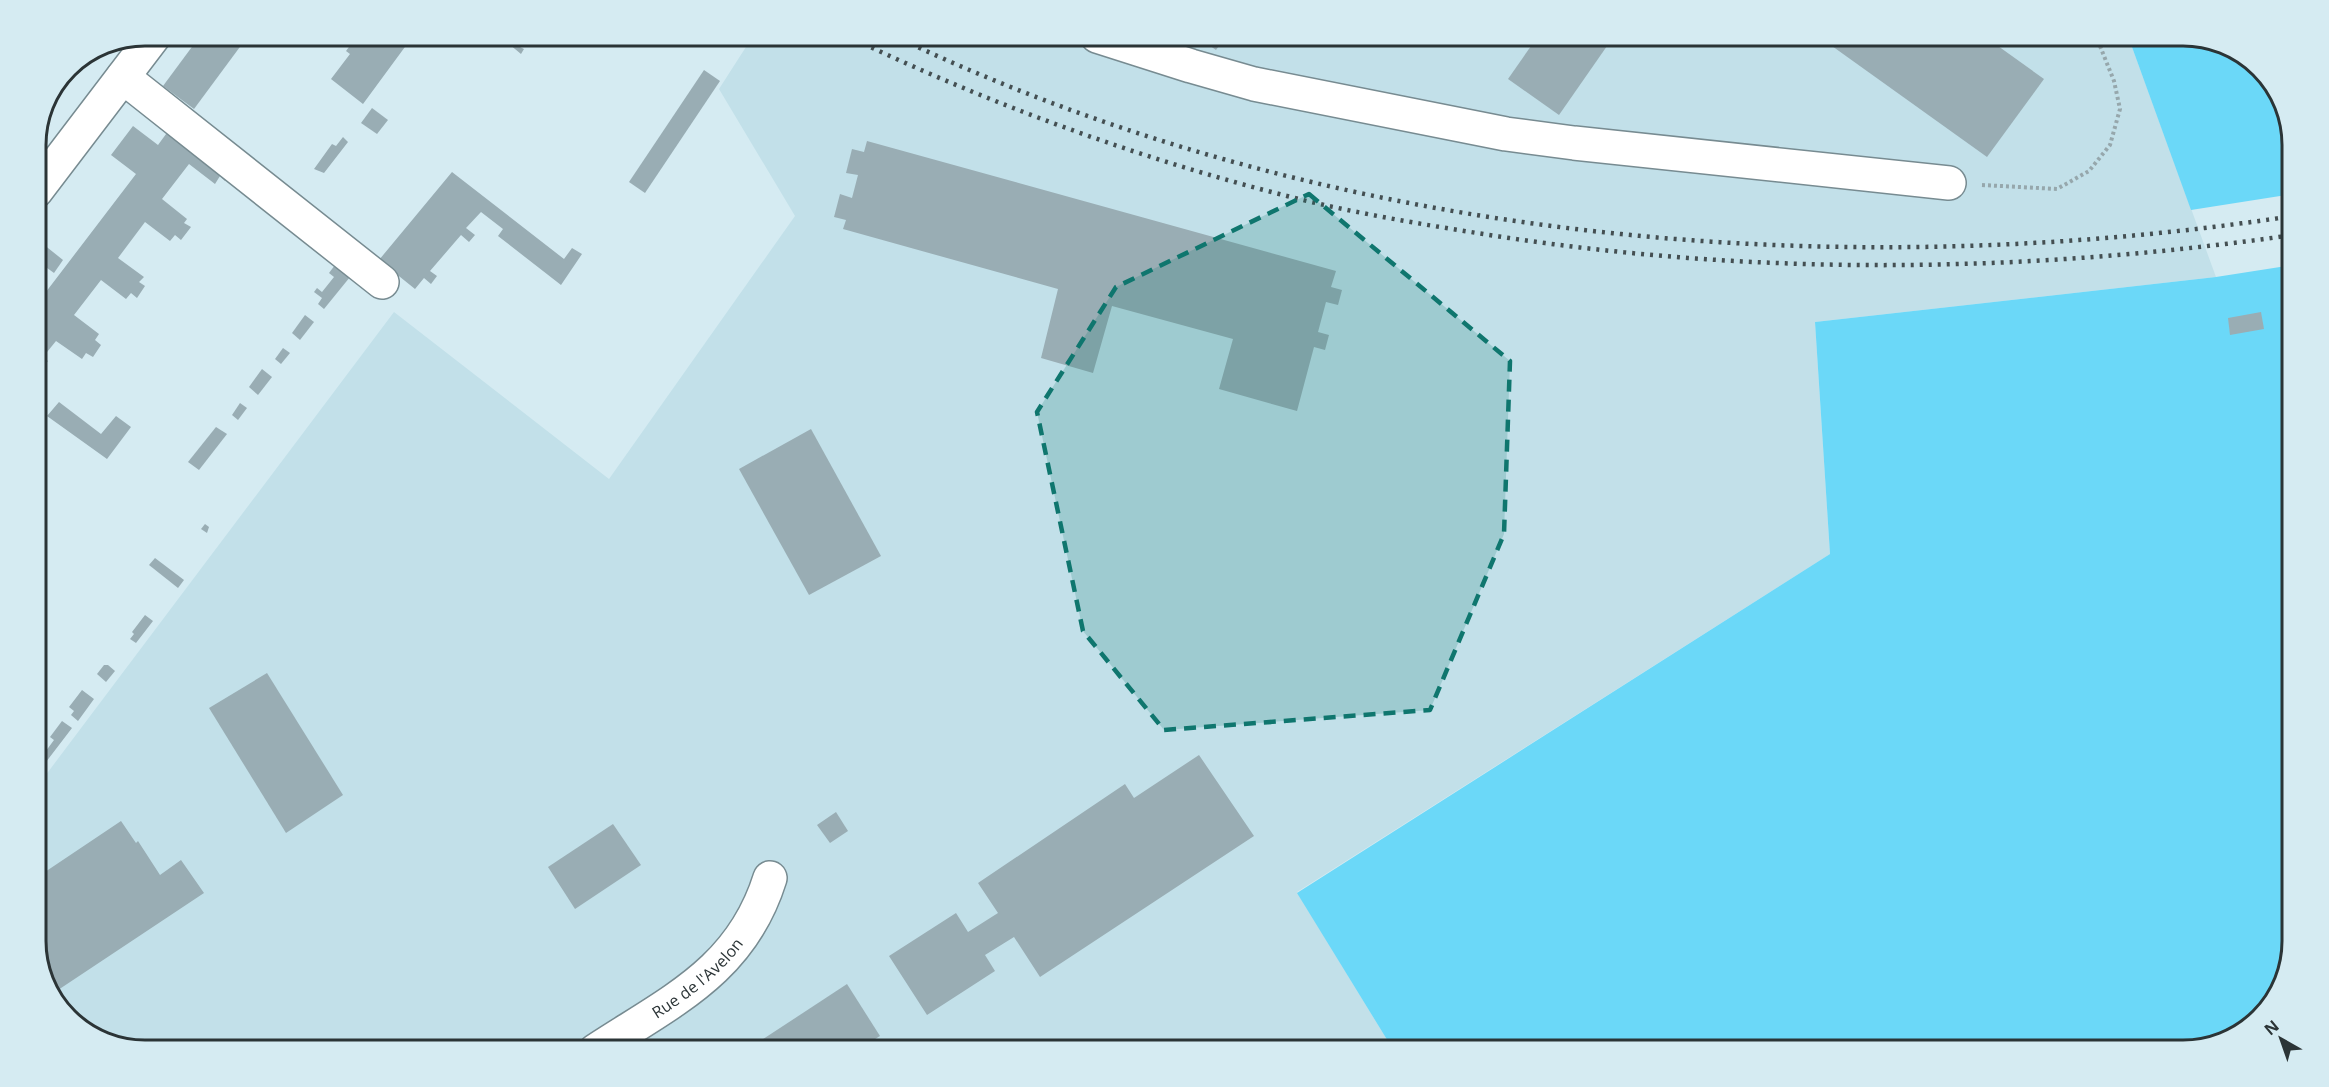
<svg xmlns="http://www.w3.org/2000/svg" width="2329" height="1087" font-family="'Open Sans',sans-serif">
	<style>
		.built { fill: #c2e0e9 }
		.green { fill: #6bd8f8 }
		.building { fill: #99adb4 }
		.lines { fill: none; stroke-linecap: round; stroke-linejoin: round }
		.minor-casing { stroke: #778b91; stroke-width: 36 }
		.path { stroke: #96a7ac; stroke-width: 4; stroke-dasharray: 3 3; stroke-linecap: butt }
		.minor { stroke: #fff; stroke-width: 33 }
		.rail { stroke: #444f52; stroke-width: 4.5; stroke-dasharray: 3 6; stroke-linecap: butt }
		.marked { fill: #0f766e; fill-opacity: 0.2; stroke: #0f766e; stroke-width: 4.5; stroke-dasharray: 12 8; stroke-linejoin: round }
		.labels { text-anchor: middle; stroke-width: 4.5; stroke-linejoin: round; paint-order: stroke }
		.street-label { font-size: 16px; fill: #2b3436; stroke: #d5ebf2 }
		.rim { fill: none; stroke: #2b3436; stroke-width: 3 }
	</style>
	<rect width="100%" height="100%" fill="#d5ebf2"/>
	<path class="built" d="M753,36H2128L2216,277L1815,322L1830,554L1297,892L1394,1051H146L104,1042L55,1002L36,949V788L394,312L609,479L795,216L719,89Z"/>
	<g class="green">
		<path d="M2128,36H2183L2225,45L2274,85L2293,139V194L2191,210Z"/>
		<path d="M2293,265V941L2284,983L2244,1032L2183,1051H1394L1297,893L1830,554L1815,322L2216,277Z"/>
	</g>
	<g class="building">
		<path d="M200,36H248L194,109L163,86Z"/>
		<path d="M357,36H413L363,104L331,79L350,54L346,51Z"/>
		<path d="M515,36L521,41L518,46L524,49L521,54L509,44Z"/>
		<path d="M1196,36H1226L1216,50Z"/>
		<path d="M1248,36H1260L1256,42Z"/>
		<path d="M1333,36H1355L1347,47Z"/>
		<path d="M1538,36H1614L1559,115L1508,79Z"/>
		<path d="M1818,36H1984L2044,79L1987,157Z"/>
		<path d="M108,43L99,56L93,52L104,44Z"/>
		<path d="M704,70L720,81L645,193L629,182Z"/>
		<path d="M372,108L388,120L377,134L361,123Z"/>
		<path d="M133,126L158,145L169,130L230,175L225,181L220,176L215,184L189,164L162,199L187,219L184,223L191,227L181,240L175,235L170,241L145,222L118,258L144,277L139,282L145,286L137,298L131,293L126,299L101,280L74,315L99,334L95,340L101,345L93,357L86,353L82,359L56,341L43,357L48,361L36,377V305L136,174L111,155Z"/>
		<path d="M343,137L348,142L324,173L314,169L332,144L336,146Z"/>
		<path d="M867,141L1336,271L1331,287L1342,290L1338,305L1326,302L1318,332L1329,335L1325,350L1314,347L1297,411L1219,389L1233,339L1112,306L1093,373L1041,358L1058,289L843,229L846,220L834,217L840,194L852,198L858,175L846,173L852,149L864,152Z"/>
		<path d="M452,172L564,259L572,248L582,254L561,285L498,236L503,229L481,212L466,228L475,235L469,242L461,235L430,271L437,276L431,284L424,278L415,289L379,260Z"/>
		<path d="M43,244L63,260L54,273L36,260V253Z"/>
		<path d="M335,265L350,277L324,309L318,304L322,298L314,292L317,288L322,292L334,277L329,273Z"/>
		<path d="M2261,312L2264,329L2230,335L2228,318Z"/>
		<path d="M305,315L314,322L300,340L292,333Z"/>
		<path d="M283,348L290,353L281,364L275,359Z"/>
		<path d="M262,369L272,377L258,395L249,387Z"/>
		<path d="M59,402L101,434L116,416L131,427L107,459L47,416Z"/>
		<path d="M240,403L247,408L238,420L232,415Z"/>
		<path d="M216,427L227,434L199,470L188,462Z"/>
		<path d="M811,429L881,556L809,595L739,469Z"/>
		<path d="M205,524L209,527L207,533L201,529Z"/>
		<path d="M155,558L184,580L178,588L149,565Z"/>
		<path d="M145,615L153,621L136,643L130,639L134,634L132,632Z"/>
		<path d="M104,665H108L115,671L106,682L97,674Z"/>
		<path d="M267,673L343,795L286,833L209,708Z"/>
		<path d="M82,690L94,699L78,721L71,715L74,711L69,707Z"/>
		<path d="M62,721L72,728L46,762L40,759L54,740L50,737Z"/>
		<path d="M1199,755L1254,836L1040,977L1014,937L985,955L995,971L927,1015L889,956L956,913L968,932L998,913L978,883L1125,784L1134,798Z"/>
		<path d="M836,812L848,831L830,843L817,825Z"/>
		<path d="M121,821L136,843L138,841L160,875L181,860L204,893L52,994L36,949V878Z"/>
		<path d="M613,824L641,865L575,909L548,867Z"/>
		<path d="M847,984L880,1036L856,1051H745Z"/>
	</g>
	<g class="lines">
		<g class="minor-casing">
			<g id="minor">
				<path d="M1097,36L1191,66L1254,84L1506,134L1574,143L1949,183"/>
				<path d="M123,77L382,282"/>
				<path d="M36,191L154,36"/>
				<path id="s1" d="M595,1051C671,1001 741,971 770,878"/>
			</g>
		</g>
		<path class="path" d="M1982,185L2057,189L2089,171L2110,145L2120,109L2114,81L2096,36"/>
		<use href="#minor" class="minor"/>
		<g class="rail">
			<path d="M847,36C987,103 1137,158 1287,196C1349,212 1414,223 1477,233C1748,277 2021,274 2293,235"/>
			<path d="M894,36C1325,241 1825,287 2293,216"/>
		</g>
	</g>
	<path class="marked" d="M1309,194L1510,361L1504,534L1430,710L1164,730L1083,631L1037,412L1116,287Z"/>
	<g class="labels">
		<g class="street-label">
			<text dy="6" stroke="none"><textPath href="#s1" startOffset="126">Rue de l'Avelon</textPath></text>
		</g>
	</g>
	<path d="M0 0H2329V1087H0ZM145 46H2183A99 99 0 0 1 2282 145V941A99 99 0 0 1 2183 1040H145A99 99 0 0 1 46 941V145A99 99 0 0 1 145 46Z" fill="#d5ebf2" fill-rule="evenodd"/>
	<path class="rim" d="M145 46H2183A99 99 0 0 1 2282 145V941A99 99 0 0 1 2183 1040H145A99 99 0 0 1 46 941V145A99 99 0 0 1 145 46Z"/>
	<g transform="translate(2281 1039) rotate(320)" stroke="#d5ebf2" stroke-width="4.5" paint-order="stroke">
	<path d="M0-4.5L10 22L0 15L-10 22Z" fill="#2b3436"/>
	<text y="-9" font-size="16" font-weight="bold" text-anchor="middle" fill="#2b3436">N</text>
	</g>
</svg>
